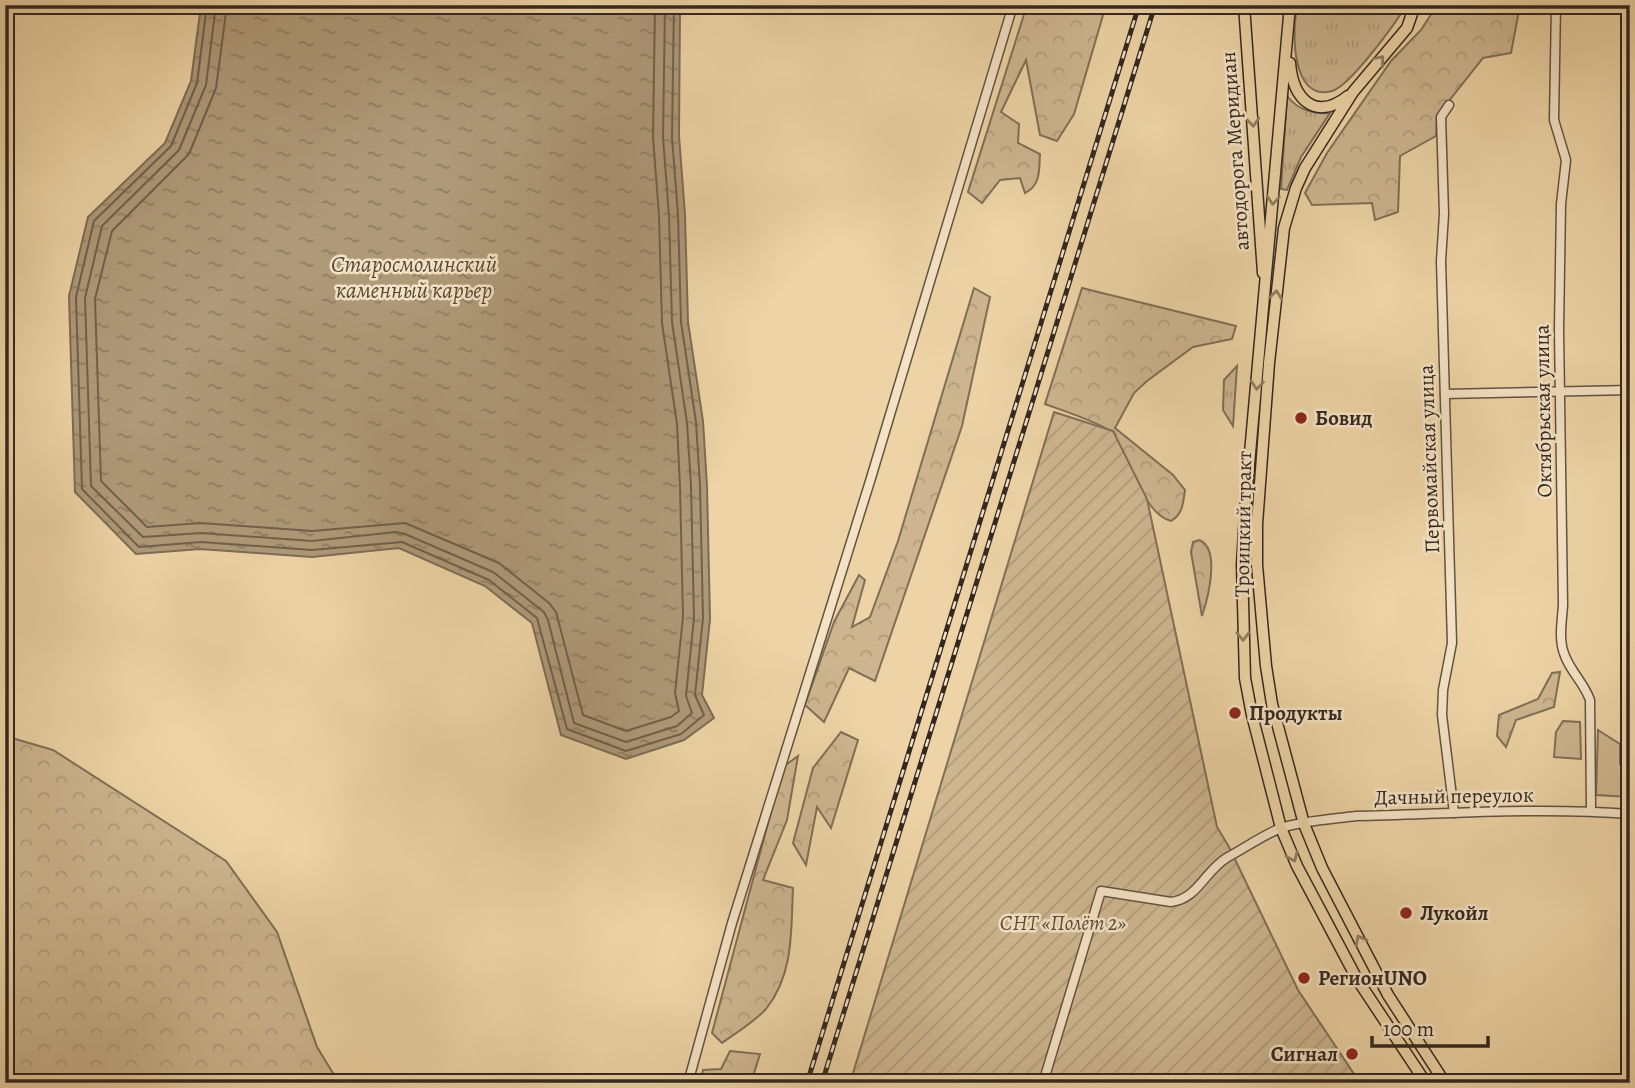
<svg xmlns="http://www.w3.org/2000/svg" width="1635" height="1088" font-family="Alegreya,serif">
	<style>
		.grass { fill: url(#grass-tufts); stroke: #806f58; stroke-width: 2 }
		.forest { fill: url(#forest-crowns); stroke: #806f58; stroke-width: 2 }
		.park { fill: #cdb68f; stroke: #806f58; stroke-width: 2 }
		.garden { fill: url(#garden-furrows); stroke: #806f58; stroke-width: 2 }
		.water { fill: url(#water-ripples); stroke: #7d6c55; stroke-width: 2 }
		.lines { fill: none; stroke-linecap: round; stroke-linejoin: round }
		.shore { stroke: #70604c; stroke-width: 2 }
		.minor-casing { stroke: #625342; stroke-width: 11 }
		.major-casing { stroke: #332821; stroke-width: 13 }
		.minor { stroke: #f3e2c4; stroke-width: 8 }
		.major { stroke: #edd3a5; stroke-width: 10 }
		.rail-casing { stroke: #332821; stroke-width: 5 }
		.rail { stroke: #f3e2c4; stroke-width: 2.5; stroke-dasharray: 8; stroke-linecap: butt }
		.oneway { stroke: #907e63 }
		.poi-dot { fill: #8f2418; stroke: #f3e2c4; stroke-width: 2.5 }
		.labels { text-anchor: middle; stroke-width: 5; stroke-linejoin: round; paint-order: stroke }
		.street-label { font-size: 21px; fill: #332821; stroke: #f3e2c4 }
		.poi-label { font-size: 21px; font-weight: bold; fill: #332821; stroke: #f3e2c4; text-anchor: start }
		.park-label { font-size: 21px; font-style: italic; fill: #5a4c3c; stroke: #f3e2c4 }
		.water-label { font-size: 23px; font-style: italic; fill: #584a3b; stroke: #f3e2c4 }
	</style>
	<defs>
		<pattern id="grass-tufts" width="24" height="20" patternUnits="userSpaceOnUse" patternTransform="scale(1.75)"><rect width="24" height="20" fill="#cdb68f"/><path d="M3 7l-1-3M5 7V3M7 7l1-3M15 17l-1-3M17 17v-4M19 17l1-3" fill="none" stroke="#b09c7b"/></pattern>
		<pattern id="forest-crowns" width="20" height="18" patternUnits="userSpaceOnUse" patternTransform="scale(1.75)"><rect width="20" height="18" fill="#cdb68f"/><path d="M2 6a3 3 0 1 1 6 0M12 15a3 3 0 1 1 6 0" fill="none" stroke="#b09c7b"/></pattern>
		<pattern id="garden-furrows" width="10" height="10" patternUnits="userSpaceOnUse" patternTransform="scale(1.75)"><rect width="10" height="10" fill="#cdb68f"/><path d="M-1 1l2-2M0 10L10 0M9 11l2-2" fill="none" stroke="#b09c7b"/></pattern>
		<pattern id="water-ripples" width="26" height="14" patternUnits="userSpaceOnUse" patternTransform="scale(1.75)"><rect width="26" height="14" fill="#ae9978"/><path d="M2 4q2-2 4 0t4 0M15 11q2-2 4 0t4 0" fill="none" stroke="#8e7d62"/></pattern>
	</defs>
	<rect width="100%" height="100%" fill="#edd3a5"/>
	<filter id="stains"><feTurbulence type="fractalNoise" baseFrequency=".00286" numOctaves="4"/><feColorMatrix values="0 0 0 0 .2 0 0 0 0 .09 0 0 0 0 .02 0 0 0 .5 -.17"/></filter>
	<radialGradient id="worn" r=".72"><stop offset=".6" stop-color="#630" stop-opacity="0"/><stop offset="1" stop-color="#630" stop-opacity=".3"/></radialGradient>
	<g class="grass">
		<path d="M1298,5H1406C1396,23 1350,86 1332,91C1291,103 1291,28 1298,5Z"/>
		<path d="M1287,96C1298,110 1312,114 1330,113L1301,157L1287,190L1281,189Z"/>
		<path d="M1237,366L1233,426L1223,410L1224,380Z"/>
	</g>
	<g class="forest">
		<path d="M1027,5H1106L1074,114L1057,141L1040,135L1026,60L1001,112L1019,124L1018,143L1040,154C1039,170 1041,185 1025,193L1020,178L1000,180L982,203L968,192Z"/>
		<path d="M1437,5H1520L1511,53L1483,58L1437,116L1436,136L1400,156L1398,212L1375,220L1372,203L1312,205L1305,193L1327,153L1391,61L1421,30Z"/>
		<path d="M974,288L990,297L962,426L875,681L849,668L824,722L805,705L834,622L859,575L865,580L852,627L870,617L898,541Z"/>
		<path d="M1082,288L1236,326L1232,339L1193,347L1147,381L1134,393L1115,428L1173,475L1185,490C1183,503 1183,514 1171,521C1141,513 1130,454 1111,432C1104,424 1058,409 1045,404Z"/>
		<path d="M1199,540C1221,548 1208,598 1202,616L1191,552L1193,542Z"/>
		<path d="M1560,672L1554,707L1516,720L1506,747L1497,736L1499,715L1538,699L1552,673Z"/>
		<path d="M841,732L858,740L831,828L817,807L806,865L793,843L813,768Z"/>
		<path d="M5,736L53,750L226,861L277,932L317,1047L339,1083H5Z"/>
		<path d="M798,756L787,820L763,880L793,888C791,930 794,974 766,1009C754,1022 736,1033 722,1043L712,1033L783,767Z"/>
		<path d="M730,1051L760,1054L751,1083H700L703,1070L721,1069Z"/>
	</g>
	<g class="park">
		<path d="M1563,721L1580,722L1581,759L1554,757L1556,732Z"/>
		<path d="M1598,730L1620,744V764H1630V797L1596,795Z"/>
	</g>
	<path class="garden" d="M1054,412L1113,431L1147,499L1217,827L1229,847L1298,990L1360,1083H850Z"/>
	<path class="water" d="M201,5H680L679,136L685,215L688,322L703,421L707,486L710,619L702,695L714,718L684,740L626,759L561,735L532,623L485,586L399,548L312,557L200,549L136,554L75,492L69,296L88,217L165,143L191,81Z"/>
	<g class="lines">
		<g class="shore">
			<path d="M207,5L197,83L171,146L94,221L76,297L82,489L139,547L201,542L312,550L402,542L489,580L537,618L567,729L626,751L681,734L704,715L695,695L703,618L700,486L696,422L681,322L678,215L672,137L674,5"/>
			<path d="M216,5L206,85L179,150L102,226L85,298L91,486L143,537L201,533L312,541L396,532L405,534L493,572L544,612L548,620L574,723L626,742L677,726L692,713L686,696L694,618L691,486L687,423L672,322L669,216L663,137L665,5"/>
			<path d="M227,5L216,88L189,154L112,231L95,299L101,481L147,527L201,523L312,531L405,523L499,563L549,603L556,612L583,715L626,731L671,717L679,711L675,693L683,617L680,487L677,424L662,323L659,216L653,137L655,5"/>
		</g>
		<g class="minor-casing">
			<g id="minor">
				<path d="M1556,5L1554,120L1566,160L1561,204L1559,329L1563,605C1562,622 1558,640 1565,656C1571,672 1584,683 1590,700L1591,811"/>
				<path d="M1449,105L1441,117L1444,214L1441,261L1452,643L1443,690L1442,715L1454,813"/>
				<path d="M1445,394L1630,390"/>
				<path d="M688,1083L732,923L871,478L1013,5"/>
				<path d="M1043,1083L1101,891L1171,902C1198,899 1205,870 1228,857C1245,848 1263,835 1281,828C1302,821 1333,819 1356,816C1447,814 1539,807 1630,814"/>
			</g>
		</g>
		<g class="major-casing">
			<g id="major">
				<path d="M1244,5L1263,273"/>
				<path d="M1290,5L1246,498L1242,565L1245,678L1252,715L1281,828L1297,866L1357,979L1426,1083"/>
				<path d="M1415,5L1407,28L1353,92L1305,168L1296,188L1284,228L1269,363L1257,524V565L1266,666L1272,704L1304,824L1322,868L1388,995L1445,1083"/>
				<path d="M1290,63C1293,99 1315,122 1348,96"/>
			</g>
		</g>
		<use href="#minor" class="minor"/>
		<use href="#major" class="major"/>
		<g class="rail-casing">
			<g id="rail">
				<path d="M807,1083L1139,5"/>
				<path d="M822,1083L1155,5"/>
			</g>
		</g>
		<use href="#rail" class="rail"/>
	</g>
	<defs><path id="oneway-chevron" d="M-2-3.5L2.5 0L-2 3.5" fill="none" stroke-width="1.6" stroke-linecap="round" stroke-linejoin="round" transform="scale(1.75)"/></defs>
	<g class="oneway">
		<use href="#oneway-chevron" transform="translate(1380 60) rotate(-50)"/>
		<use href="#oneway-chevron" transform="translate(1253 122) rotate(85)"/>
		<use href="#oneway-chevron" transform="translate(1273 200) rotate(95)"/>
		<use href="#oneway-chevron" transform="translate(1276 295) rotate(-83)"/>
		<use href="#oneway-chevron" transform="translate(1257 385) rotate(95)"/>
		<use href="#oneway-chevron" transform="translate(1243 636) rotate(89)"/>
		<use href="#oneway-chevron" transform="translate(1293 857) rotate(66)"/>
		<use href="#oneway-chevron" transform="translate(1360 940) rotate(-118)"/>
	</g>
	<g class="poi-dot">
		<circle cx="1301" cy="418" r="7"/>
		<circle cx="1235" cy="713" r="7"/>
		<circle cx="1406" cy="913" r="7"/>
		<circle cx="1304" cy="978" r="7"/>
		<circle cx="1352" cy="1054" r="7"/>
	</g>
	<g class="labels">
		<g class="street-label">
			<text transform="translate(1235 151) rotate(-94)" y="7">автодорога Меридиан</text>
			<text transform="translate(1543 411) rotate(-91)" y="7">Октябрьская улица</text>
			<text transform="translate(1429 459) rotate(-92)" y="7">Первомайская улица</text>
			<text transform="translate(1243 524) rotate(-89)" y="7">Троицкий тракт</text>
			<text transform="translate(1454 796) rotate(-1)" y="7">Дачный переулок</text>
		</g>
		<g class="poi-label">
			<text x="1315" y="425">Бовид</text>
			<text x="1249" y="720">Продукты</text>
			<text x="1420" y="920">Лукойл</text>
			<text x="1318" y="985">РегионUNO</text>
			<text x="1338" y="1061" text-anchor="end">Сигнал</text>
		</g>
		<g class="park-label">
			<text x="1063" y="930">СНТ «Полёт 2»</text>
		</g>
		<g class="water-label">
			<text x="414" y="272">Старосмолинский<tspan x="414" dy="26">каменный карьер</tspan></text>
		</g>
	</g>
	<rect width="1635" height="1088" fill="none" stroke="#edd3a5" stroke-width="28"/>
	<rect x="7" y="7" width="1621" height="1074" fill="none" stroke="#332821" stroke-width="3.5"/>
	<rect x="14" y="14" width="1607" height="1060" fill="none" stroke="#332821" stroke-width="2"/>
	<path d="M1372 1036v10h116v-10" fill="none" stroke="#332821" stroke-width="3.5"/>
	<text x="1383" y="1036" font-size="21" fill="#332821" stroke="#f3e2c4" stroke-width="5" paint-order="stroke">100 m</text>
	<rect width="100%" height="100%" filter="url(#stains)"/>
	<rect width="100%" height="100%" fill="url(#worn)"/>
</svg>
